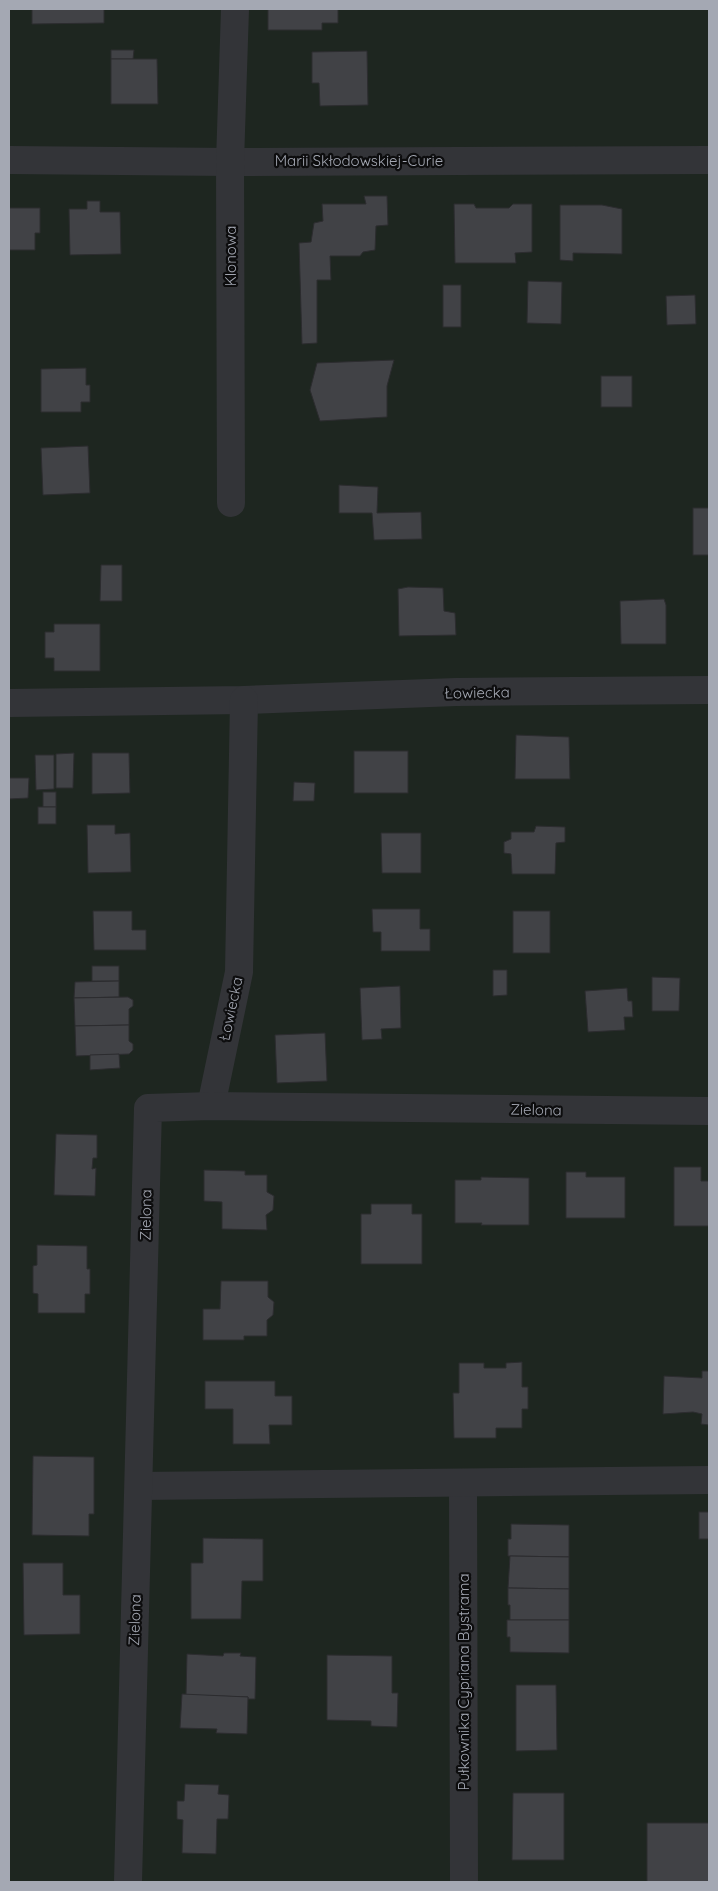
<svg xmlns="http://www.w3.org/2000/svg" width="718" height="1891" font-family="Quicksand,sans-serif">
	<style>
		.green { fill: #1e2620 }
		.building { fill: #414246; stroke: #2c2c2f }
		.lines { fill: none; stroke-linecap: round; stroke-linejoin: round }
		.minor { stroke: #333438; stroke-width: 28 }
		.labels { text-anchor: middle; stroke-width: 4.5; stroke-linejoin: round; paint-order: stroke }
		.street-label { font-size: 15px; fill: #a4a8b3; stroke: #0d0d0e }
	</style>
	<rect width="100%" height="100%" fill="#121213"/>
	<rect class="green" x="9" y="9" width="700" height="1873"/>
	<g class="building">
		<path d="M32,9H104V23L32,24Z"/>
		<path d="M268,9H338V23H322V30H268Z"/>
		<path d="M111,50H134L133,59H111Z"/>
		<path d="M367,51L368,105L320,106L319,83H312V52Z"/>
		<path d="M111,59H157L158,104H111Z"/>
		<path d="M364,196H387L388,225L376,226L375,250L363,252L360,256H330L331,280H317V343L302,344L299,243L311,242L314,223L323,221L322,204H366Z"/>
		<path d="M87,201H100V212H120L121,254L70,255L69,209H87Z"/>
		<path d="M454,204H474L476,208H509L513,204H532V252L515,253L516,263H455Z"/>
		<path d="M560,205H602L622,209V254L573,253V261L560,260Z"/>
		<path d="M9,208H40V233H35V250H9Z"/>
		<path d="M528,281L562,282L561,324L527,323Z"/>
		<rect x="443" y="285" width="18" height="42"/>
		<path d="M695,295L696,324L667,325L666,296Z"/>
		<path d="M394,360L387,386V417L320,421L310,390L317,363Z"/>
		<path d="M86,368V385H90V402H81V412H41V369Z"/>
		<rect x="601" y="376" width="31" height="31"/>
		<path d="M88,446L90,493L43,495L41,448Z"/>
		<path d="M339,485L378,487L377,513L421,512L422,539L374,540L372,513H339Z"/>
		<rect x="693" y="508" width="16" height="47"/>
		<path d="M101,565H122V601H100Z"/>
		<path d="M408,587L443,588L444,611L455,613L456,635L399,636L398,589Z"/>
		<path d="M664,599L666,605V644H621L620,601Z"/>
		<path d="M54,624H100V671H54V658H45V632H54Z"/>
		<path d="M516,735L569,737L570,779H515Z"/>
		<rect x="354" y="751" width="54" height="42"/>
		<path d="M74,753L73,788H56V754Z"/>
		<path d="M92,753H129L130,793L92,794Z"/>
		<path d="M35,755H54V789L36,790Z"/>
		<path d="M9,778H29L28,798L9,799Z"/>
		<path d="M294,782L315,783L314,801H293Z"/>
		<rect x="43" y="792" width="13" height="15"/>
		<rect x="38" y="807" width="18" height="17"/>
		<path d="M87,825H115V834L130,833L131,872L88,873Z"/>
		<path d="M536,826L565,827V842L556,843L555,874H512L511,854L504,853V842L511,839V832H534Z"/>
		<path d="M381,833H421V873H382Z"/>
		<path d="M372,909H420V929H430V951H381V932H373Z"/>
		<path d="M93,911H132V930H146V950H94Z"/>
		<rect x="513" y="911" width="37" height="42"/>
		<rect x="92" y="966" width="27" height="15"/>
		<path d="M493,970H507V995L493,996Z"/>
		<path d="M652,977L680,978L679,1011H652Z"/>
		<path d="M119,981V997L74,998L75,982Z"/>
		<path d="M400,986L401,1028L381,1029L382,1039L362,1040L360,988Z"/>
		<path d="M627,988L628,1001H632L633,1017H624L625,1030L588,1032L585,991Z"/>
		<path d="M128,997L133,1000V1006L129,1009V1025L75,1026L74,998Z"/>
		<path d="M129,1025V1041L133,1044V1050L129,1054L76,1056L75,1026Z"/>
		<path d="M325,1033L327,1081L277,1083L275,1035Z"/>
		<path d="M119,1054L120,1068L90,1070V1055Z"/>
		<path d="M56,1134L97,1135V1158H93L92,1169L96,1168L95,1196L54,1195Z"/>
		<path d="M674,1167H701V1181H709V1226H674Z"/>
		<path d="M204,1170L245,1171V1175H267V1192L274,1196L273,1210L266,1215L267,1230L222,1229V1202L204,1201Z"/>
		<path d="M566,1172H586V1177H625V1218H566Z"/>
		<path d="M481,1177L529,1178V1225H481L482,1223H455V1180H481Z"/>
		<path d="M371,1204H412V1214H422V1264H361V1214H371Z"/>
		<path d="M37,1245L87,1246V1269H90V1294H85V1313H38V1294L33,1293V1266L37,1265Z"/>
		<path d="M221,1281H268V1297L274,1302L273,1315L267,1320V1336H244V1340H203V1309H220Z"/>
		<path d="M522,1362V1387H528V1409H522V1428H496V1438H454L453,1393H459V1363H484V1368H506V1363Z"/>
		<path d="M702,1371H709V1425L701,1424L702,1414L693,1412L663,1414L664,1376L702,1378Z"/>
		<path d="M205,1381H275V1396H292V1425H269L270,1444H233V1409H205Z"/>
		<path d="M33,1456L94,1457V1514H89V1536L32,1535Z"/>
		<rect x="699" y="1512" width="10" height="27"/>
		<path d="M511,1524L569,1525V1557L508,1556V1539H511Z"/>
		<path d="M203,1538L263,1539V1581H242L241,1619H191V1563H203Z"/>
		<path d="M510,1556L569,1557V1589L508,1588Z"/>
		<path d="M23,1563H63V1595H80V1634L24,1635Z"/>
		<path d="M508,1588L569,1589V1620H510V1605H508Z"/>
		<path d="M507,1620H569V1653L510,1652V1637H507Z"/>
		<path d="M224,1653H241L240,1656L256,1657L255,1699H248V1697L186,1695L187,1654L223,1656Z"/>
		<path d="M327,1655L392,1656V1693H398L397,1727L371,1726V1721L327,1720Z"/>
		<path d="M516,1685H556L557,1750L516,1751Z"/>
		<path d="M182,1694L248,1697L247,1734L216,1733L217,1729L180,1728Z"/>
		<path d="M185,1784L219,1785L218,1794L229,1795L228,1819H217L216,1854L182,1853L183,1820L177,1819V1801H184Z"/>
		<path d="M513,1793H564V1860H512Z"/>
		<rect x="647" y="1823" width="62" height="59"/>
	</g>
	<g class="lines">
		<g class="minor">
			<path d="M9,160L230,162L709,160"/>
			<path d="M231,503L230,162L235,9"/>
			<path d="M9,703L244,700L456,692L709,690"/>
			<path d="M211,1106L239,972L244,700"/>
			<path d="M463,1483L464,1882"/>
			<path d="M139,1486L709,1480"/>
			<path d="M128,1882L148,1108L211,1106L709,1111"/>
		</g>
	</g>
	<g class="labels">
		<g class="street-label">
			<text x="359" y="166">Marii Skłodowskiej-Curie</text>
			<text transform="translate(231 256) rotate(-90)" y="5">Klonowa</text>
			<text transform="translate(477 693) rotate(-1)" y="5">Łowiecka</text>
			<text transform="translate(231 1009) rotate(-78)" y="5">Łowiecka</text>
			<text transform="translate(536 1110) rotate(1)" y="5">Zielona</text>
			<text transform="translate(146 1215) rotate(-89)" y="5">Zielona</text>
			<text transform="translate(135 1620) rotate(-88)" y="5">Zielona</text>
			<text transform="translate(464 1682) rotate(-90)" y="5">Pułkownika Cypriana Bystrama</text>
		</g>
	</g>
	<rect width="718" height="1891" fill="none" stroke="#a4a8b3" stroke-width="20"/>
</svg>
